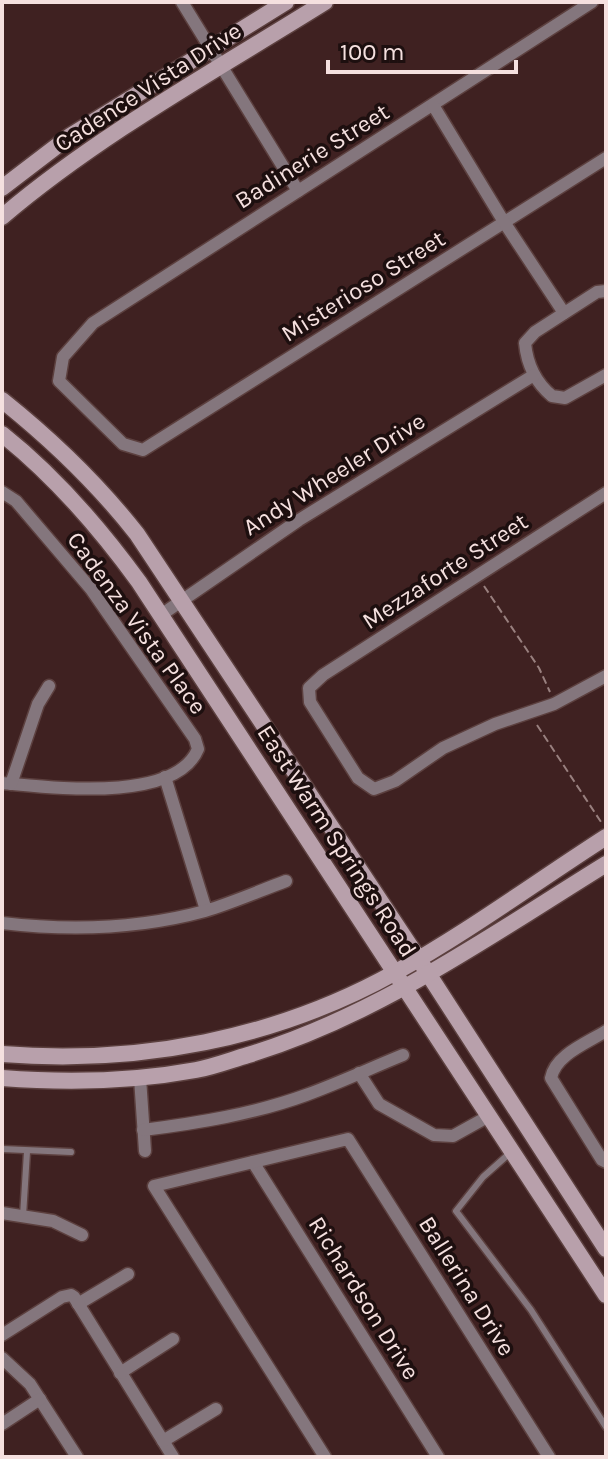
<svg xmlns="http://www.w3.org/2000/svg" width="608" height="1459" font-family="Karla,sans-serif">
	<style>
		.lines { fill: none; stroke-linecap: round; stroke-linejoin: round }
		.lane-casing { stroke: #5c403f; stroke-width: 9 }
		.street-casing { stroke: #5c403f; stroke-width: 15 }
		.secondary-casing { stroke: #5c403f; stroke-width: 19 }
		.path { stroke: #99807f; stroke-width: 2; stroke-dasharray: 8 4; stroke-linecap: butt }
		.lane { stroke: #84767d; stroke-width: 6 }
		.street { stroke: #84767d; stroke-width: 12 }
		.secondary { stroke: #b8a0ab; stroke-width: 16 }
		.labels { text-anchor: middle; stroke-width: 7; stroke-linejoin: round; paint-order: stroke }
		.street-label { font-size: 24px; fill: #f5e0df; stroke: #1d0f0f }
	</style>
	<rect width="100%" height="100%" fill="#3f2121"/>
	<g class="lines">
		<g class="lane-casing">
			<g id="lane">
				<path d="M2,1149L71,1152"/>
				<path d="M511,1152L483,1177L456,1211L531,1310L606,1427"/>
				<path d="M23,1216L27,1152"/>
			</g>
		</g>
		<g class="street-casing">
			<g id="street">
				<path d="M182,2L298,191"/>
				<path d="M592,2L93,323L63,357L59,381L123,444L143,450L606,158"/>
				<path d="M433,105L504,222L564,313"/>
				<path d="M606,291L597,292L535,332L525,343C527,364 535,382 552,396L565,398L606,375"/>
				<path d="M2,492L16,501L91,589L195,739L198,749C175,804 49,787 2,783"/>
				<path d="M606,493L323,675L309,688L310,702L358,778L374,789L395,781L443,748L495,724L554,704L606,676"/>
				<path d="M161,615L299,520L534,375"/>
				<path d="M165,777L206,910"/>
				<path d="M11,784L38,704L49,686"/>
				<path d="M2,923C70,931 139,929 205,911C232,903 259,891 286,881"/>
				<path d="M606,1031C587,1043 555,1055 551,1078L602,1160L606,1162"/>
				<path d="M359,1073L379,1104L434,1135L453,1136L489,1116"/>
				<path d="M140,1078L145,1151"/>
				<path d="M143,1130C198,1123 254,1114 306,1095C339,1083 371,1068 403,1055"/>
				<path d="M253,1162L438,1457"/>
				<path d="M2,1213L53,1221L82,1235"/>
				<path d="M78,1304L128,1274"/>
				<path d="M2,1335L62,1297L71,1295L74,1297L173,1457"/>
				<path d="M2,1358L30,1384L77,1457"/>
				<path d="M120,1373L173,1339"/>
				<path d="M2,1424L40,1399"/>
				<path d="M163,1441L216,1409"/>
				<path d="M325,1457L154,1186L348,1139L549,1457"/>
			</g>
		</g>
		<g class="secondary-casing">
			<g id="secondary">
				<path d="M2,188L70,136L286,2"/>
				<path d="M2,217C98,135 218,69 325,2"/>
				<path d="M2,400C52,440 97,483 137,534L418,958L606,1249"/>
				<path d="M2,434C56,477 99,527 139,582L606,1295"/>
				<path d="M2,1054C138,1065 276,1039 396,972C468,932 536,882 606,837"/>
				<path d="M2,1078C67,1083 131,1082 196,1070C213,1067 231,1060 248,1055C379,1015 491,935 606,864"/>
			</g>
		</g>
		<g class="path">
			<path d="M484,586L539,668L550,692"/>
			<path d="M537,725L601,822"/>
		</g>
		<use href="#lane" class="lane"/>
		<use href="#street" class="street"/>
		<use href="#secondary" class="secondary"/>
	</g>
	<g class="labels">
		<g class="street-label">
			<text transform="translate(148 87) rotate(-33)" y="8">Cadence Vista Drive</text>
			<text transform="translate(312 156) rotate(-32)" y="8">Badinerie Street</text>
			<text transform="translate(363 286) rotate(-32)" y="8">Misterioso Street</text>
			<text transform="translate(334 474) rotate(-32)" y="8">Andy Wheeler Drive</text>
			<text transform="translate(445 571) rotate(-33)" y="8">Mezzaforte Street</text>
			<text transform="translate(137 623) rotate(54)" y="8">Cadenza Vista Place</text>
			<text transform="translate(337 841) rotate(57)" y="8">East Warm Springs Road</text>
			<text transform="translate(467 1286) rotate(58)" y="8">Ballerina Drive</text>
			<text transform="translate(364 1298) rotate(58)" y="8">Richardson Drive</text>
		</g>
	</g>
	<rect width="608" height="1459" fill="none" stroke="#f5e0df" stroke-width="8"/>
	<path d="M328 60v12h188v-12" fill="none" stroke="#f5e0df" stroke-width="4"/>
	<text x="340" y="60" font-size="24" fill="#f5e0df" stroke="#1d0f0f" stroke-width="6" paint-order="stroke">100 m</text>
</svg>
